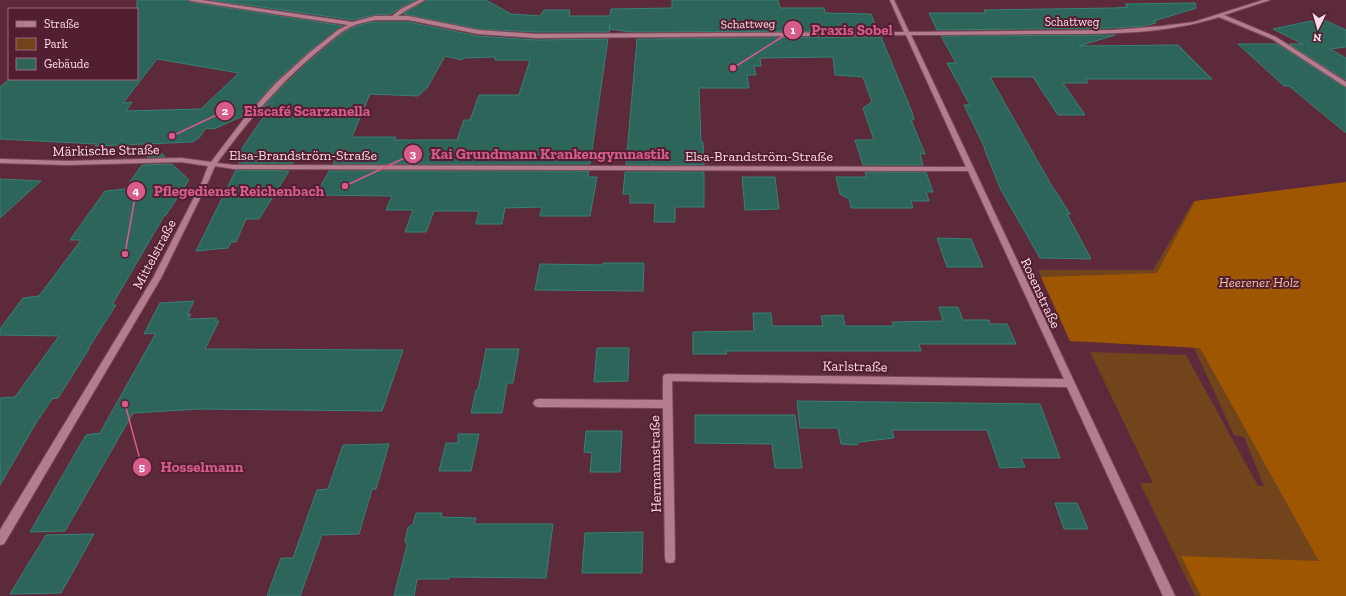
<svg xmlns="http://www.w3.org/2000/svg" width="1346" height="596" font-family="'Zilla Slab',serif">
	<style>
		.green { fill: #71441c }
		.forest { fill: #9f5601 }
		.building { fill: #2d655a; stroke: #358274; fill-rule: evenodd }
		.lines { fill: none; stroke-linecap: round; stroke-linejoin: round }
		.minor-casing { stroke: #7a4a5a; stroke-width: 2 }
		.minor { fill: #b37d8e; fill-rule: evenodd }
		.labels { text-anchor: middle; stroke-width: 4; stroke-linejoin: round; paint-order: stroke }
		.far-street-label { font-size: 12px; fill: #fddbe5; stroke: #521f32 }
		.street-label { font-size: 14px; fill: #fddbe5; stroke: #521f32 }
		.park-label { font-size: 14px; font-style: italic; fill: #f2c29c; stroke: #521f32 }
		.leader { fill: none; stroke: #d75c8b; stroke-width: 1.5 }
		.callout-dot { fill: #d75c8b; stroke: #521f32; stroke-width: 1.5 }
		.mark-label { font-size: 12px; text-anchor: middle; font-weight: bold; fill: #fff }
		.callout-label { font-size: 15px; text-anchor: middle; font-weight: bold; fill: #d75c8b; stroke: #521f32; stroke-width: 4; stroke-linejoin: round; paint-order: stroke }
	</style>
	<rect width="100%" height="100%" fill="#5d2a3c"/>
	<path class="green" d="M1346,184V596H1195L1140,483H1153L1090,352L1186,355L1258,486H1264L1244,437L1234,435L1186,330L1064,327L1038,270H1153L1193,202Z"/>
	<path class="forest" d="M1346,182V596H1201L1181,556L1319,561L1200,348L1070,341L1041,277L1157,273L1195,201Z"/>
	<g class="building">
		<path d="M137,0H188L191,2L343,26L308,52L275,82L245,115L214,129L206,128L199,138L192,142L95,146L97,144L0,139V87L10,79H137ZM157,59L239,73L201,109L126,111L132,102L123,103Z"/>
		<path d="M211,0H416L400,8L391,14L375,15L353,20Z"/>
		<path d="M426,0H486L511,14L540,16L544,10H570L569,16H610L611,9L672,8V0H778L780,8H824L825,13L871,14L878,31L632,32L609,29L610,24L609,32H536L478,29L403,14Z"/>
		<path d="M1195,3L1196,8L1154,21L1156,23L1144,26L1113,28L937,30L929,13H986L984,10L1114,8L1128,7L1125,4Z"/>
		<path d="M1324,20L1346,30V47L1330,49L1346,58V80L1289,44H1303L1273,29L1311,21L1314,22Z"/>
		<path d="M370,22H408L478,36L536,40L608,39L590,164H333L338,155H297L292,164H239L241,160H234L273,103L263,107L280,89L308,62L338,37L351,28ZM445,56L462,60L464,58L495,57V60H530L519,95H479L470,120H464L457,140H395L396,137H352L370,94L418,96L427,88Z"/>
		<path d="M1115,35L1079,46L1178,45L1212,79H1085L1088,83H1063L1085,115H1058L1033,77H990L1054,190H1055L1070,214H1067L1091,259L1040,258L1001,190L984,148H985L964,105H970L947,63H956L941,36Z"/>
		<path d="M881,37L912,112L914,120H911L925,154H920L923,165H863L855,140H874L863,108L872,102L863,77L835,75L833,57L760,58L761,66H754L756,75H747L749,88H699L701,142H703L704,165H626L637,39Z"/>
		<path d="M1238,44H1277L1346,88V133L1289,86H1284Z"/>
		<path d="M154,146L165,157H147Z"/>
		<path d="M172,164L189,180L166,215L164,216L112,305H116L88,349H89L58,398L52,399L36,423L0,485V398L15,397L59,336L0,335V329L23,298L39,296L81,240H70L105,191L125,189L142,165Z"/>
		<path d="M236,170L289,171L259,219H246L236,242H231L228,248L196,251Z"/>
		<path d="M329,171H589L588,177H597L590,216H540L542,207L505,208L502,224H476L479,211H434L426,232H405L413,210H386L392,196L316,195Z"/>
		<path d="M625,172H704V207H675V222H654L655,203H630V194H623Z"/>
		<path d="M865,172H926L933,192H926L929,201H911L913,208H851L849,199L840,194L836,177H866Z"/>
		<path d="M742,177H775L779,209L745,210Z"/>
		<path d="M0,179L41,181L0,218Z"/>
		<path d="M937,238L971,239L983,267H947Z"/>
		<path d="M603,263H644L643,291L535,290L540,264L603,265Z"/>
		<path d="M194,301L187,315L191,314L188,319L217,318L215,321H219L205,349L403,350L382,411L199,409L133,413L65,531L30,532L86,435L100,433L156,333L144,334L160,303Z"/>
		<path d="M939,307H958L963,320H989L990,324H1007L1016,344H919L921,351H726L727,354H693V332L754,331L753,313H771L772,326H823L821,316L843,315L845,326H894L892,322L943,321Z"/>
		<path d="M597,348H629L628,381L594,382Z"/>
		<path d="M486,349H519L513,383H507L502,413H471L476,390H478Z"/>
		<path d="M797,401L1040,404L1060,458H1021L1025,467L1000,468L987,430H892L894,438L859,442L857,445L841,444L838,428H800Z"/>
		<path d="M695,415H795L802,468H775L772,444L695,443Z"/>
		<path d="M586,431H622L620,472H590L592,453L584,452Z"/>
		<path d="M458,434H479L471,471H439L446,443H458Z"/>
		<path d="M389,444L376,489H372L359,534L322,535L300,596H267L281,558H293L317,490L328,489L343,445Z"/>
		<path d="M1055,503H1077L1088,529H1064Z"/>
		<path d="M416,513H442L441,517L476,518L474,524H553L546,578L449,577V579H417L414,596H394L407,545L405,541L408,528L413,524Z"/>
		<path d="M643,532L642,573H582L585,533Z"/>
		<path d="M94,534L61,593L10,594L46,535Z"/>
	</g>
	<g class="lines">
		<g class="minor-casing">
			<path id="minor" d="M189,0H201L353,22L375,16H392L401,9L419,0H425L405,11L398,16H408L478,30L536,34L904,32L890,0H894L909,32L1113,30L1163,26L1194,22L1263,0H1270L1224,15L1276,37L1346,82V87L1272,39L1219,17C1166,34 1110,34 1054,34C1006,34 959,35 911,35L1175,596H1163L1067,387L672,381L675,558L674,562L670,563L666,562L665,558L663,408L538,407L535,406L533,403L535,400L538,399L663,400V377L664,375L667,374L1064,379L968,171L234,169L215,166L208,182L161,278L4,544L0,545V530L153,278L202,182L208,166L181,162L67,165L0,163V159L67,161L181,158L211,162L243,120L276,83L309,53L338,30L348,25L191,1ZM375,20H408L478,34L536,38L906,35L966,167L234,165L217,163C248,121 281,81 322,48C332,40 342,30 355,25C361,23 368,21 375,20Z"/>
		</g>
		<use href="#minor" class="minor"/>
	</g>
	<g class="labels">
		<g class="far-street-label">
			<text x="1072" y="26">Schattweg</text>
			<text transform="translate(748 24) rotate(-1)" y="4">Schattweg</text>
		</g>
		<g class="street-label">
			<text transform="translate(106 150) rotate(-1)" y="5">Märkische Straße</text>
			<text x="303" y="160">Elsa-Brandström-Straße</text>
			<text x="759" y="161">Elsa-Brandström-Straße</text>
			<text transform="translate(154 254) rotate(-62)" y="5">Mittelstraße</text>
			<text transform="translate(1041 293) rotate(65)" y="5">Rosenstraße</text>
			<text transform="translate(855 366) rotate(1)" y="5">Karlstraße</text>
			<text transform="translate(655 464) rotate(-91)" y="5">Hermannstraße</text>
		</g>
		<g class="park-label">
			<text x="1259" y="287">Heerener Holz</text>
		</g>
	</g>
	<path class="leader" d="M733 68L793 30M172 136L225 111M345 186L413 154M125 254L136 191M125 404L142 467"/>
	<g class="callout-dot">
		<circle cx="733" cy="68" r="4"/>
		<circle cx="172" cy="136" r="4"/>
		<circle cx="345" cy="186" r="4"/>
		<circle cx="125" cy="254" r="4"/>
		<circle cx="125" cy="404" r="4"/>
		<circle cx="793" cy="30" r="10"/>
		<circle cx="225" cy="111" r="10"/>
		<circle cx="413" cy="154" r="10"/>
		<circle cx="136" cy="191" r="10"/>
		<circle cx="142" cy="467" r="10"/>
	</g>
	<g class="mark-label">
		<text x="793" y="34">1</text>
		<text x="225" y="115">2</text>
		<text x="413" y="158">3</text>
		<text x="136" y="195">4</text>
		<text x="142" y="471">5</text>
	</g>
	<g class="callout-label">
		<text x="852" y="35">Praxis Sobel</text>
		<text x="307" y="116">Eiscafé Scarzanella</text>
		<text x="550" y="159">Kai Grundmann Krankengymnastik</text>
		<text x="239" y="196">Pflegedienst Reichenbach</text>
		<text x="202" y="472">Hosselmann</text>
	</g>
	<rect x="8" y="8" width="130" height="72" fill="#521f32" stroke="#966a7a"/>
	<rect x="16" y="21" width="20" height="6" fill="#b37d8e" stroke="#966a7a"/>
	<text x="44" y="28" font-size="12" fill="#fddbe5">Straße</text>
	<rect x="16" y="38" width="20" height="12" fill="#71441c" stroke="#966a7a"/>
	<text x="44" y="48" font-size="12" fill="#fddbe5">Park</text>
	<rect x="16" y="58" width="20" height="12" fill="#2d655a" stroke="#966a7a"/>
	<text x="44" y="68" font-size="12" fill="#fddbe5">Gebäude</text>
	<g transform="translate(1318 28) rotate(185)" stroke="#521f32" stroke-width="3" paint-order="stroke">
	<path d="M0-3L7 15L0 10L-7 15Z" fill="#fddbe5"/>
	<text y="-6" font-size="11" font-weight="bold" text-anchor="middle" fill="#fddbe5">N</text>
	</g>
</svg>
